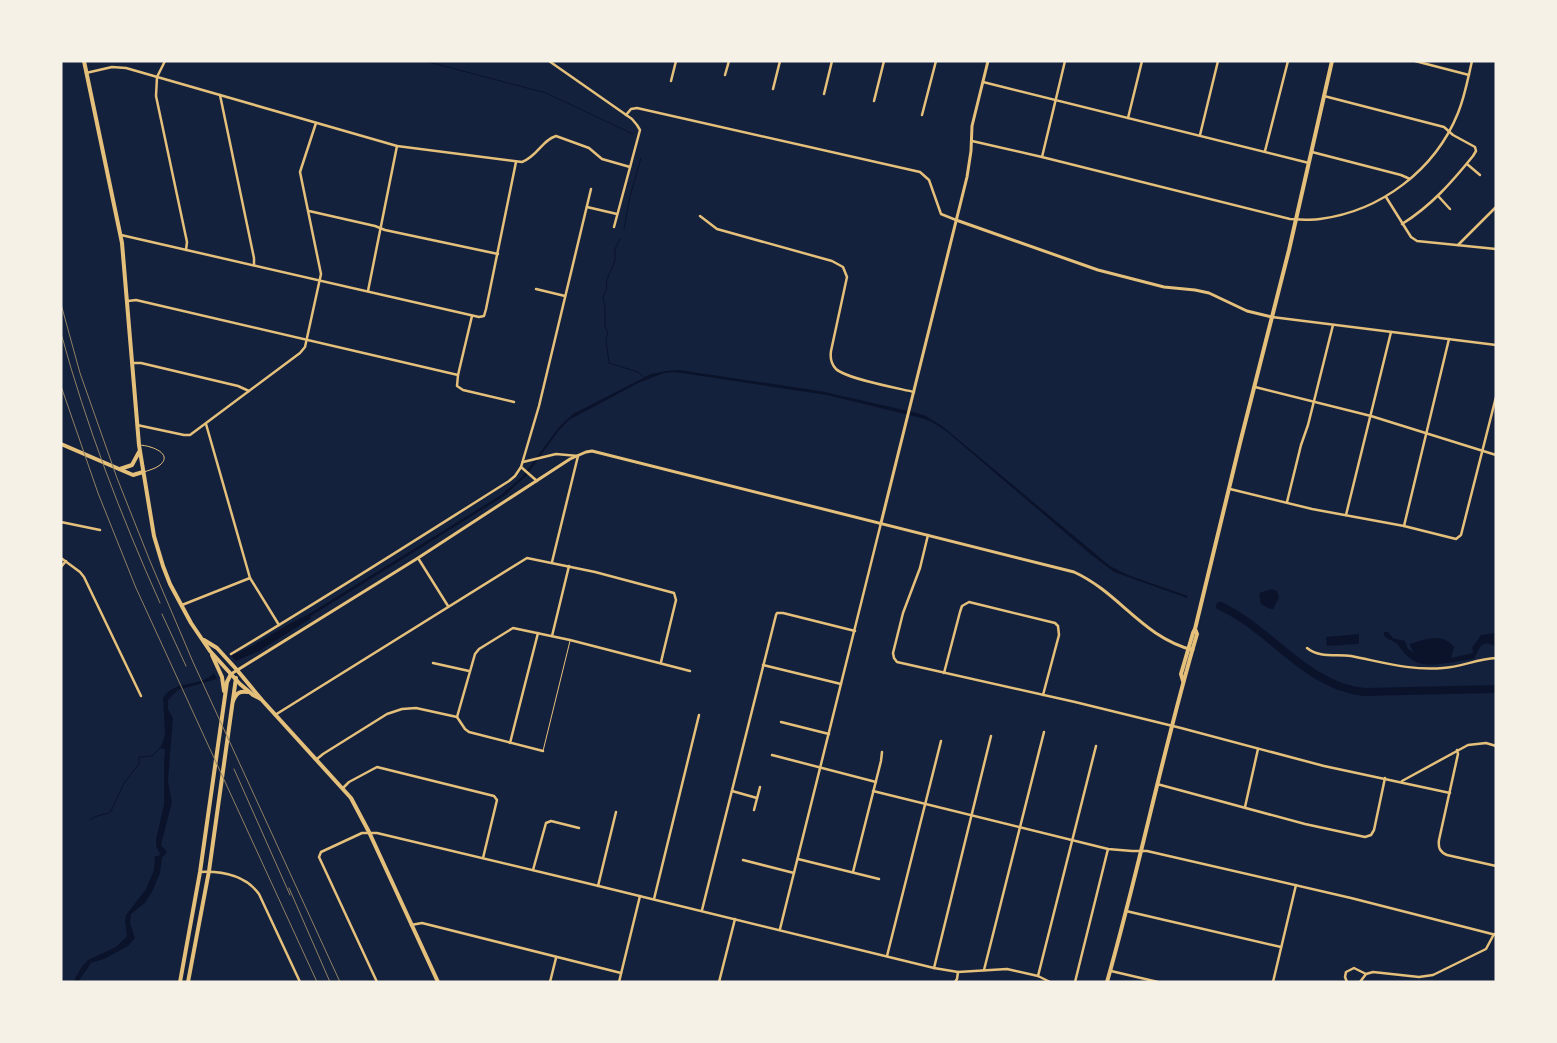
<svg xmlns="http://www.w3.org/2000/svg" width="1557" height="1043" font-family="Manrope,sans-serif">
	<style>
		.water { fill: #0b132b }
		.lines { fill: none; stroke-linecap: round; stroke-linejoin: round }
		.stream { stroke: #0b132b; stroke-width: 1 }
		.river { stroke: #0b132b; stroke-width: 8 }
		.service { stroke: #e5c07b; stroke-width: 1 }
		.minor { stroke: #e5c07b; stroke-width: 2.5 }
		.tertiary { stroke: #e5c07b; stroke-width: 3 }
		.secondary { stroke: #e5c07b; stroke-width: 4 }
		.rail { stroke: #918062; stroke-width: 1 }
	</style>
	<rect width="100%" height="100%" fill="#14213d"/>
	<g class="water">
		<path d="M679,370L820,391L917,413L926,416L942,426L1110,566L1128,575L1188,596L1187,598L1114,572L1089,553L946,431L932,422L921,418L827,395L675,372L664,373L638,383L569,420L559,430L526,476L504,496L311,616L310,619L259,651L236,661L231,656L252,646L289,624L309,614L501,495L523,476L559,427L573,414L651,374L666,371Z"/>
		<path d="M1272,589L1277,591L1279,598L1273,609H1270L1261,604L1259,593Z"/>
		<path d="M1384,632H1388L1393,638L1405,641L1408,649L1414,653L1410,646V644C1425,639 1443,632 1454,647L1451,658L1473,653L1472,648L1481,635L1496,633V647C1481,637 1479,650 1474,659C1458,660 1431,669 1416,662C1407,658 1403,651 1397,644C1394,641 1387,639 1384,636Z"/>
		<path d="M1359,634V644L1327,646L1326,637Z"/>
		<path d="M214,673L217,679L178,690L168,700V709L173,718L168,781L172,802L161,845L167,852L162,858L160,873L152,892L145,903L131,914L130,923L135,938L128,946L104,959L91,963L78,982H73L83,965L88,960L116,947L127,936L125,921L126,915L146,889L154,870L155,856H158L160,854L156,846V839L164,805V761L165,753L164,748L161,749V747L165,735L163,698C175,679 200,688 214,673Z"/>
	</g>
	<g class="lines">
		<g class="stream">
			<path d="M425,61L546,93L633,134"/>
			<path d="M624,229L630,196L641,158"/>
			<path d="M620,239L615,249V260L606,282L607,288L603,297L605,308V327L608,332L606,340L609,363L638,372L644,377"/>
			<path d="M90,820C98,813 103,817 111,811L124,783L139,764V757L152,756L161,747"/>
		</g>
		<path class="river" d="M1220,606C1271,629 1306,686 1364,692L1496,689"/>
		<g class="service">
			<path d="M139,445C149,445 174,453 160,465C155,469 149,470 144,472"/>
			<path d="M543,751L570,641"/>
		</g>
		<g class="minor">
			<path d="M165,61L157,77L156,96L187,242L186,250"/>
			<path d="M549,61L632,119L637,125L640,130L614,227"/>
			<path d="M1415,61L1469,75"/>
			<path d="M86,73L112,67L126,68L397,146L522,162C538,156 542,140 556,136L589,148L602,159L630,167"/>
			<path d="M725,75L729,61"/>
			<path d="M671,81L676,61"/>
			<path d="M983,82L1309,163"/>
			<path d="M773,89L780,61"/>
			<path d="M824,94L832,61"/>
			<path d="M220,95L254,258V265"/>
			<path d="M1324,96L1444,127L1453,135L1475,147L1476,151L1473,156C1452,182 1431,206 1402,224"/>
			<path d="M874,101L884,61"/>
			<path d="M626,115L631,109L637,108L920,172L929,180L941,214L956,220"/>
			<path d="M922,115L936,61"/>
			<path d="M1128,118L1142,61"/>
			<path d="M1200,135L1218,61"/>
			<path d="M972,141L1042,157L1290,219C1300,219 1310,221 1320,219C1381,211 1435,170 1458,113C1465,96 1468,78 1472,61"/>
			<path d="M1265,151L1288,61"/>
			<path d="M1312,152L1401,175L1410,179"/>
			<path d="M1042,157L1065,61"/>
			<path d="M1467,164L1480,175"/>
			<path d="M1386,197L1411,237L1417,241L1496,249"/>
			<path d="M1439,197L1450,209"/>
			<path d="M587,207L617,214"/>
			<path d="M309,211L375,226L385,230L498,254"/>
			<path d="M700,216L717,229L832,261L843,267L847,277L831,351C830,358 831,364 836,369C847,379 897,388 914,392"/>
			<path d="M121,235L479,317L484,316L486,309L516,162"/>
			<path d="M1458,245L1496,207"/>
			<path d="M536,289L565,296"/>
			<path d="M368,291L397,146"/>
			<path d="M128,301L136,300L458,375"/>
			<path d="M472,316L458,375L457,386L463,390L514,402"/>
			<path d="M1272,317L1496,345"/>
			<path d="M133,363H141L238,386L249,391"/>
			<path d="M1255,387L1371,416L1496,455"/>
			<path d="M206,424L250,578L279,625"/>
			<path d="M137,425L184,435H190L300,353L305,347L321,274L300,172L316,123"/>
			<path d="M523,462L556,454L578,456L552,562"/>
			<path d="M521,467L537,481"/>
			<path d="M1230,489L1312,509L1404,526L1456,539L1461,535L1496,397"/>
			<path d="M1287,502L1301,445L1308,425L1333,325"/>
			<path d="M1346,515L1391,332"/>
			<path d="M61,522L100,530"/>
			<path d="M1404,526L1449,339"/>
			<path d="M928,535L920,568L903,613L893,653L894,658L897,662L1075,702L1181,728L1324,766L1450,793"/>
			<path d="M61,558L80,572L84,577L141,696"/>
			<path d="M418,558L448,606"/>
			<path d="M61,567L66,561"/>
			<path d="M182,605L250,578"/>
			<path d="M552,636L569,566"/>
			<path d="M1307,648C1319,658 1336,654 1351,656C1382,662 1411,671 1443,668C1461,667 1477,659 1496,658"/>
			<path d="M231,654C325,598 417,539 509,481L515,476L521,467L539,406L591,189"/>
			<path d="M433,663L469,671"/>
			<path d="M763,665L841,684"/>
			<path d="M944,673L960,612L962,606L969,602L1055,623L1058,626L1059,635L1043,695"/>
			<path d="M275,715L527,558L595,572L674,593L676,600L661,662"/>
			<path d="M457,717L475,654L479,649L513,628L570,640L690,671"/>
			<path d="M457,717L465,729L469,732L543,751"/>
			<path d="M781,722L829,734"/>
			<path d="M510,743L538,633"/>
			<path d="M1457,750L1458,754L1439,840C1438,848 1440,852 1447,855L1496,866"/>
			<path d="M772,755L876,782"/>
			<path d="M317,759L323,754L387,714L402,709L416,708L457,717"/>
			<path d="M1402,781L1468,745L1486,743L1496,746"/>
			<path d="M1157,784L1305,824L1365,837L1371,835L1374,830L1385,778"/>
			<path d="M343,788L349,782L377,767L494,796L497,800L483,858"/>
			<path d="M732,791L757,798"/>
			<path d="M873,791L1108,849L1132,851H1147L1351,898L1496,935"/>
			<path d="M1245,807L1258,749"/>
			<path d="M754,810L760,787"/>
			<path d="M798,859L879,879"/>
			<path d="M743,860L794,873"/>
			<path d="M533,870L546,823L551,821L579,828"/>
			<path d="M200,872C222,871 245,875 259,894L300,982"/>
			<path d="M853,872L881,761L882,752"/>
			<path d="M598,886L616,812"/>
			<path d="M654,899L699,715"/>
			<path d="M702,910L776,615L777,613H783L855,631"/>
			<path d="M1126,911L1281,947"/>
			<path d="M411,925L422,923L621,973"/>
			<path d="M780,929L881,523"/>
			<path d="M887,956L941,741"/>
			<path d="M934,968L991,736"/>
			<path d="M984,970L1044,732"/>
			<path d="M1111,971L1158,982"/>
			<path d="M1366,974L1373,972L1419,977L1433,975L1486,949L1494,934"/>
			<path d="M1038,976L1096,746"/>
			<path d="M377,982L319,857L321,852L362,833H377C563,877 748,922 934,968L958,972L1007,969L1038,976L1050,982"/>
			<path d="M550,982L556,958"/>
			<path d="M619,982L640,896"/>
			<path d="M719,982L735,919"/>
			<path d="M955,982L957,979L958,972"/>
			<path d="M1075,982L1108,849"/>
			<path d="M1273,982L1296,885"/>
			<path d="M1347,982L1345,977L1346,972L1354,968L1366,974L1360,982"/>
		</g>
		<g class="tertiary">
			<path d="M956,220L1098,270L1164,287L1195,290L1209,293L1247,311L1272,317"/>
			<path d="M881,523L967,177L971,151L972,126L988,61"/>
			<path d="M231,674L418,558L570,459L586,452L592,451L1074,572C1120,593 1142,637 1193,650"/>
		</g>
		<g class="secondary">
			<path d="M84,61L122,243L139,445L154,536L163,566L170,584L191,623L210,651L240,684L253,695L261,699"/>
			<path d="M61,444L133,475L143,472"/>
			<path d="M120,469L132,465L139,452"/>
			<path d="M204,640L217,648L237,670L261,699L351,798L369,832L438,982"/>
			<path d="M212,655L222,677L224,691"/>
			<path d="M1183,681L1181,674L1193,633L1195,629L1240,443L1289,250L1332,61"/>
			<path d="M233,701C237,692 240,691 248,692"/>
			<path d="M180,982L200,872L227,682L231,674"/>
			<path d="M188,982L209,871L236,678"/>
			<path d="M1107,982C1140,866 1163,749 1197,634L1195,629"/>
		</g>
		<g class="rail">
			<path d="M61,304L80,373L117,478L150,561L193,662L340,982"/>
			<path d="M61,333C86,425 121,516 160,603"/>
			<path d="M61,386L98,493L136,588L317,982"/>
			<path d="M162,614L186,666"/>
			<path d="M234,769L290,895"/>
			<path d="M289,888L330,982"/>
		</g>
	</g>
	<rect width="1557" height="1043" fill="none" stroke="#f6f1e7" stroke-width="125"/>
</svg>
